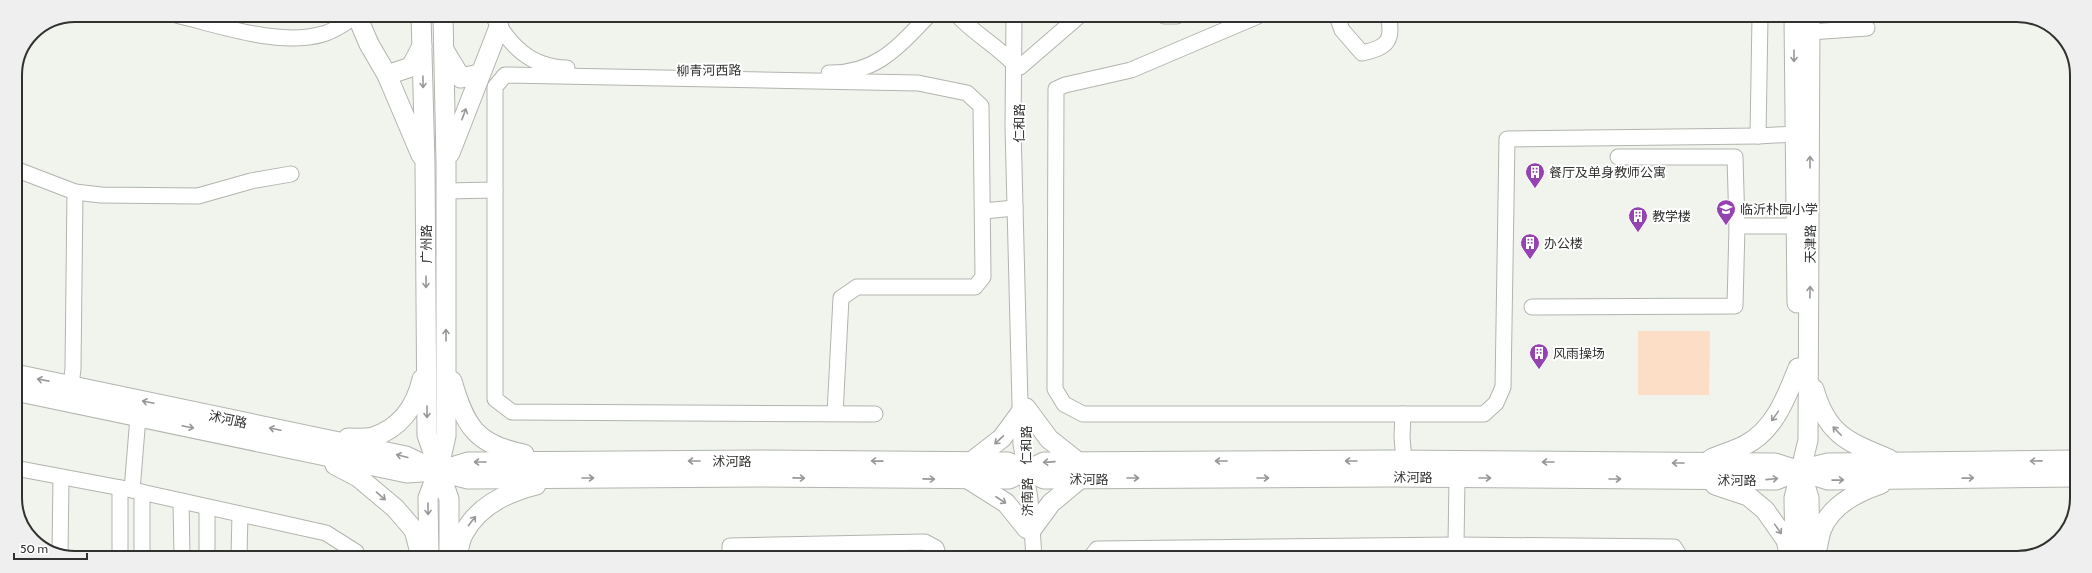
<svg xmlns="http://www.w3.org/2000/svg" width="2092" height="573" font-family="Cabin,'Noto Sans SC',sans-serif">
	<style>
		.green { fill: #fcdec6 }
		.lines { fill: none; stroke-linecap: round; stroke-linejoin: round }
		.minor-casing { stroke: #b1b5ae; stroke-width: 17 }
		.major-casing { stroke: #b1b5ae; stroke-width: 21 }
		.minor { stroke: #fff; stroke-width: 15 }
		.major { stroke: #fff; stroke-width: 19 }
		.oneway { stroke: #989897 }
		.labels { text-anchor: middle; stroke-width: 4; stroke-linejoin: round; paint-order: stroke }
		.street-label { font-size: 13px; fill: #30322f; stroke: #fff }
		.poi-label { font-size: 13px; fill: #30322f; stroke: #fff; text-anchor: start }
		.rim { fill: none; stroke: #30322f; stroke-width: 2 }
	</style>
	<rect width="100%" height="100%" fill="#f0f4ed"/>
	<path class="green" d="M1638,331H1710L1709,395H1638Z"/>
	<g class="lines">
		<g class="minor-casing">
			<g id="minor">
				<path d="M176,15C219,25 279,47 323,34C335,31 347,22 357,15"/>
				<path d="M492,15C510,45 529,67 567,68"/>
				<path d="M958,16C975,34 997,46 1014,64"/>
				<path d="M1014,16L1013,127L1021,444L1030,499L1034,557"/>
				<path d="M1164,16H1177"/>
				<path d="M1258,16L1131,70L1065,85L1056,89L1055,389L1064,404L1083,414H1484L1496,403L1503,387L1507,139L1758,136"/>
				<path d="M1337,16L1342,30L1362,53C1384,48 1395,43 1388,16"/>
				<path d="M1760,17L1758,136L1794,134"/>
				<path d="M1810,32L1867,28"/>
				<path d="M1020,67L1079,16"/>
				<path d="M829,73C876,74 898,47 928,16"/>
				<path d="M15,169L75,192L73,369L71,385"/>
				<path d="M446,191L495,190"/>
				<path d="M75,192L101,195L198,196L251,181L291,174"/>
				<path d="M983,211L1015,208"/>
				<path d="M1737,226H1796"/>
				<path d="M1532,307L1735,306L1737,226L1735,157H1618"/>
				<path d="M835,414L841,298L857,287H975L983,277L981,106L967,93L918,83L505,75L495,87V399L512,412L875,414"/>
				<path d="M1403,414L1402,437L1404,461"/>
				<path d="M138,417L132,490L326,533L356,552V556"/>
				<path d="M15,468L132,490"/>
				<path d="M120,488V556"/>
				<path d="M142,492V556"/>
				<path d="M181,501L182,556"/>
				<path d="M1456,545L1457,478"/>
				<path d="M60,556L61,477"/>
				<path d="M207,556V507"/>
				<path d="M239,556L240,514"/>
				<path d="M730,557V546L925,542L936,548L939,557"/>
				<path d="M1091,557L1097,549L1456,545L1674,547L1681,558"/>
			</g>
		</g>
		<g class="major-casing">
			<g id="major">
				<path d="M421,15L425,164L427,435L449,499V556"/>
				<path d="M357,16L369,44L387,75L421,155"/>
				<path d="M1794,17L1797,303"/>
				<path d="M444,50L461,78L479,74"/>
				<path d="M387,75L411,67L422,46"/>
				<path d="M450,153L499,27"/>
				<path d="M15,374L406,456L438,471L468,479L760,477L1009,479L1044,462L1390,460L1775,463L1828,480L2075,477"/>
				<path d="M452,381C465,426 476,445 524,454"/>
				<path d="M1814,389C1827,435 1848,442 1889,459"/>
				<path d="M15,391L407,473L438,471L468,462L761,460L1008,462L1044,479L1390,477L1776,480L1800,470L1828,463L2075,460"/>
				<path d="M1026,408L1049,439L1078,462"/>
				<path d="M348,438C356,438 365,439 373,437C400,428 416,406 422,379"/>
				<path d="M1711,459C1722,454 1734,451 1745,445C1774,431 1787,396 1798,368"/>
				<path d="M971,462L1002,438L1021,412"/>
				<path d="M335,465L358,477L395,508L414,530L421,556"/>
				<path d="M1801,472L1809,498L1810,558"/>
				<path d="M968,479L1006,503L1027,529"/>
				<path d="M1715,485L1748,496L1765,510L1786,540L1790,557"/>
				<path d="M1032,529L1051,503L1080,479"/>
				<path d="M1816,553C1818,546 1819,538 1821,531C1830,505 1857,492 1881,484"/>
				<path d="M429,556L428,498L438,471L446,436V163L443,15"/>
				<path d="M457,556C459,549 460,539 464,533C478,506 508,492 536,485"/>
				<path d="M1795,558L1794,498L1808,440L1810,17"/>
			</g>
		</g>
		<use href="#minor" class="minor"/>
		<use href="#major" class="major"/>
	</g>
	<defs><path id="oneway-shaft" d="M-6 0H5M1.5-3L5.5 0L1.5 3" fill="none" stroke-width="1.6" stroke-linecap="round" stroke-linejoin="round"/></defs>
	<g class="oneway">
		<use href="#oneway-shaft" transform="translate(1794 56) rotate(90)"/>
		<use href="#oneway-shaft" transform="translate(423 82) rotate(89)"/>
		<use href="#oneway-shaft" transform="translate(464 114) rotate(-70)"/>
		<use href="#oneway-shaft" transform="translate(1810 162) rotate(-90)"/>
		<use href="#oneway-shaft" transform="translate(426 282) rotate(90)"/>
		<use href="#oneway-shaft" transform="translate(1810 292) rotate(-89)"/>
		<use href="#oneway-shaft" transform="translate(446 335) rotate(-90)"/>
		<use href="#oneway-shaft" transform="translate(43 380) rotate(-169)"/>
		<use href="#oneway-shaft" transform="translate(148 402) rotate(-168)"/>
		<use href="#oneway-shaft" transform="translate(427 412) rotate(90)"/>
		<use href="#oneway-shaft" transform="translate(1775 416) rotate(125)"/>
		<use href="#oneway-shaft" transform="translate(188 427) rotate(12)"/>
		<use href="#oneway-shaft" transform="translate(275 429) rotate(-168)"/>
		<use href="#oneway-shaft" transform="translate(1837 431) rotate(-134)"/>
		<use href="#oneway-shaft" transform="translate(999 440) rotate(137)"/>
		<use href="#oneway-shaft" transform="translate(402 456) rotate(-166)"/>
		<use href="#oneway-shaft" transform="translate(694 461) rotate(180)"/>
		<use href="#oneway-shaft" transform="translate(877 461) rotate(-179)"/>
		<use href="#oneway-shaft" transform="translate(1221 461) rotate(180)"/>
		<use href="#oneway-shaft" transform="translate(1351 461) rotate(180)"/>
		<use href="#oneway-shaft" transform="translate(2036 461) rotate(179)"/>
		<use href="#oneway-shaft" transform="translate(480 462) rotate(180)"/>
		<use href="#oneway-shaft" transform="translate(1049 462) rotate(176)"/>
		<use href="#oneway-shaft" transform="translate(1548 462) rotate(-180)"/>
		<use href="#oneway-shaft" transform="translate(1678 463) rotate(-180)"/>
		<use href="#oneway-shaft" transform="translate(588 478)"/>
		<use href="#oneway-shaft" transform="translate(799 478) rotate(1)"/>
		<use href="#oneway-shaft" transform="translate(1133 478)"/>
		<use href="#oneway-shaft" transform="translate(1263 478)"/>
		<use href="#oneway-shaft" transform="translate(1485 478)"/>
		<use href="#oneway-shaft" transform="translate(1968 478) rotate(-1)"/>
		<use href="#oneway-shaft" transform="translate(929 479) rotate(1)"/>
		<use href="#oneway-shaft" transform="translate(1615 479)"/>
		<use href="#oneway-shaft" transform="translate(1772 479) rotate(-6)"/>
		<use href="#oneway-shaft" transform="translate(1838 480) rotate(-1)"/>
		<use href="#oneway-shaft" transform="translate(381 496) rotate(41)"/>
		<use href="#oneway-shaft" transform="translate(1001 500) rotate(33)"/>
		<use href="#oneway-shaft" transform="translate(428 509) rotate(89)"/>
		<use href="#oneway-shaft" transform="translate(472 521) rotate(-52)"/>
		<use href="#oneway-shaft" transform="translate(1778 529) rotate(55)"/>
	</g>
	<defs>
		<g id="building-pin" transform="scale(1)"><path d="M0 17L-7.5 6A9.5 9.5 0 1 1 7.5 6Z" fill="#9643b2" stroke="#fff"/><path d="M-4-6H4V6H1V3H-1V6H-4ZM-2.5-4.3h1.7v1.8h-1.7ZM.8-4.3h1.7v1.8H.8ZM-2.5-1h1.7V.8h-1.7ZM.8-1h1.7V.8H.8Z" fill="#fff"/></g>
		<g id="school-pin" transform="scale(1)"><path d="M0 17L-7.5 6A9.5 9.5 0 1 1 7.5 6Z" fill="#9643b2" stroke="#fff"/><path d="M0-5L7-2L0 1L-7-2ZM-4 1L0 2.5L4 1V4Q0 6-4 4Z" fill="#fff"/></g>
	</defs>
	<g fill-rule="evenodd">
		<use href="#building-pin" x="1535" y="172"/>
		<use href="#school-pin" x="1726" y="209"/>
		<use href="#building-pin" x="1638" y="216"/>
		<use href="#building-pin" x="1530" y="243"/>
		<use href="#building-pin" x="1539" y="353"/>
	</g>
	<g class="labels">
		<g class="street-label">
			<text transform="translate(709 70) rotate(-1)" y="5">柳青河西路</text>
			<text transform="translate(1019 123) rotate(-90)" y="5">仁和路</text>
			<text transform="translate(426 244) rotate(-90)" y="5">广州路</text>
			<text transform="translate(1810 244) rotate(-89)" y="5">天津路</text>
			<text transform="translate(228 419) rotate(12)" y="5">沭河路</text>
			<text transform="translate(1026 445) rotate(-90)" y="5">仁和路</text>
			<text x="732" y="466">沭河路</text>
			<text x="1413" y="482">沭河路</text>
			<text x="1089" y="484">沭河路</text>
			<text x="1737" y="485">沭河路</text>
			<text transform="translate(1027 497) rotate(-90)" y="5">济南路</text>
		</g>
		<g class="poi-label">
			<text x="1549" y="177">餐厅及单身教师公寓</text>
			<text x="1740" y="214">临沂朴园小学</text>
			<text x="1652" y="221">教学楼</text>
			<text x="1544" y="248">办公楼</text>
			<text x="1553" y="358">风雨操场</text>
		</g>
	</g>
	<path d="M0 0H2092V573H0ZM75 22H2017A53 53 0 0 1 2070 75V498A53 53 0 0 1 2017 551H75A53 53 0 0 1 22 498V75A53 53 0 0 1 75 22Z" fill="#eeefee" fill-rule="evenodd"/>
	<path class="rim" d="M75 22H2017A53 53 0 0 1 2070 75V498A53 53 0 0 1 2017 551H75A53 53 0 0 1 22 498V75A53 53 0 0 1 75 22Z"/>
	<path d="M14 553v6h73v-6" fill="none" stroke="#30322f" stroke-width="2"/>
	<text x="20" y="553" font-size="12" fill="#30322f" stroke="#ffffff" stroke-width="3" paint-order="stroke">50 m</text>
</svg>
